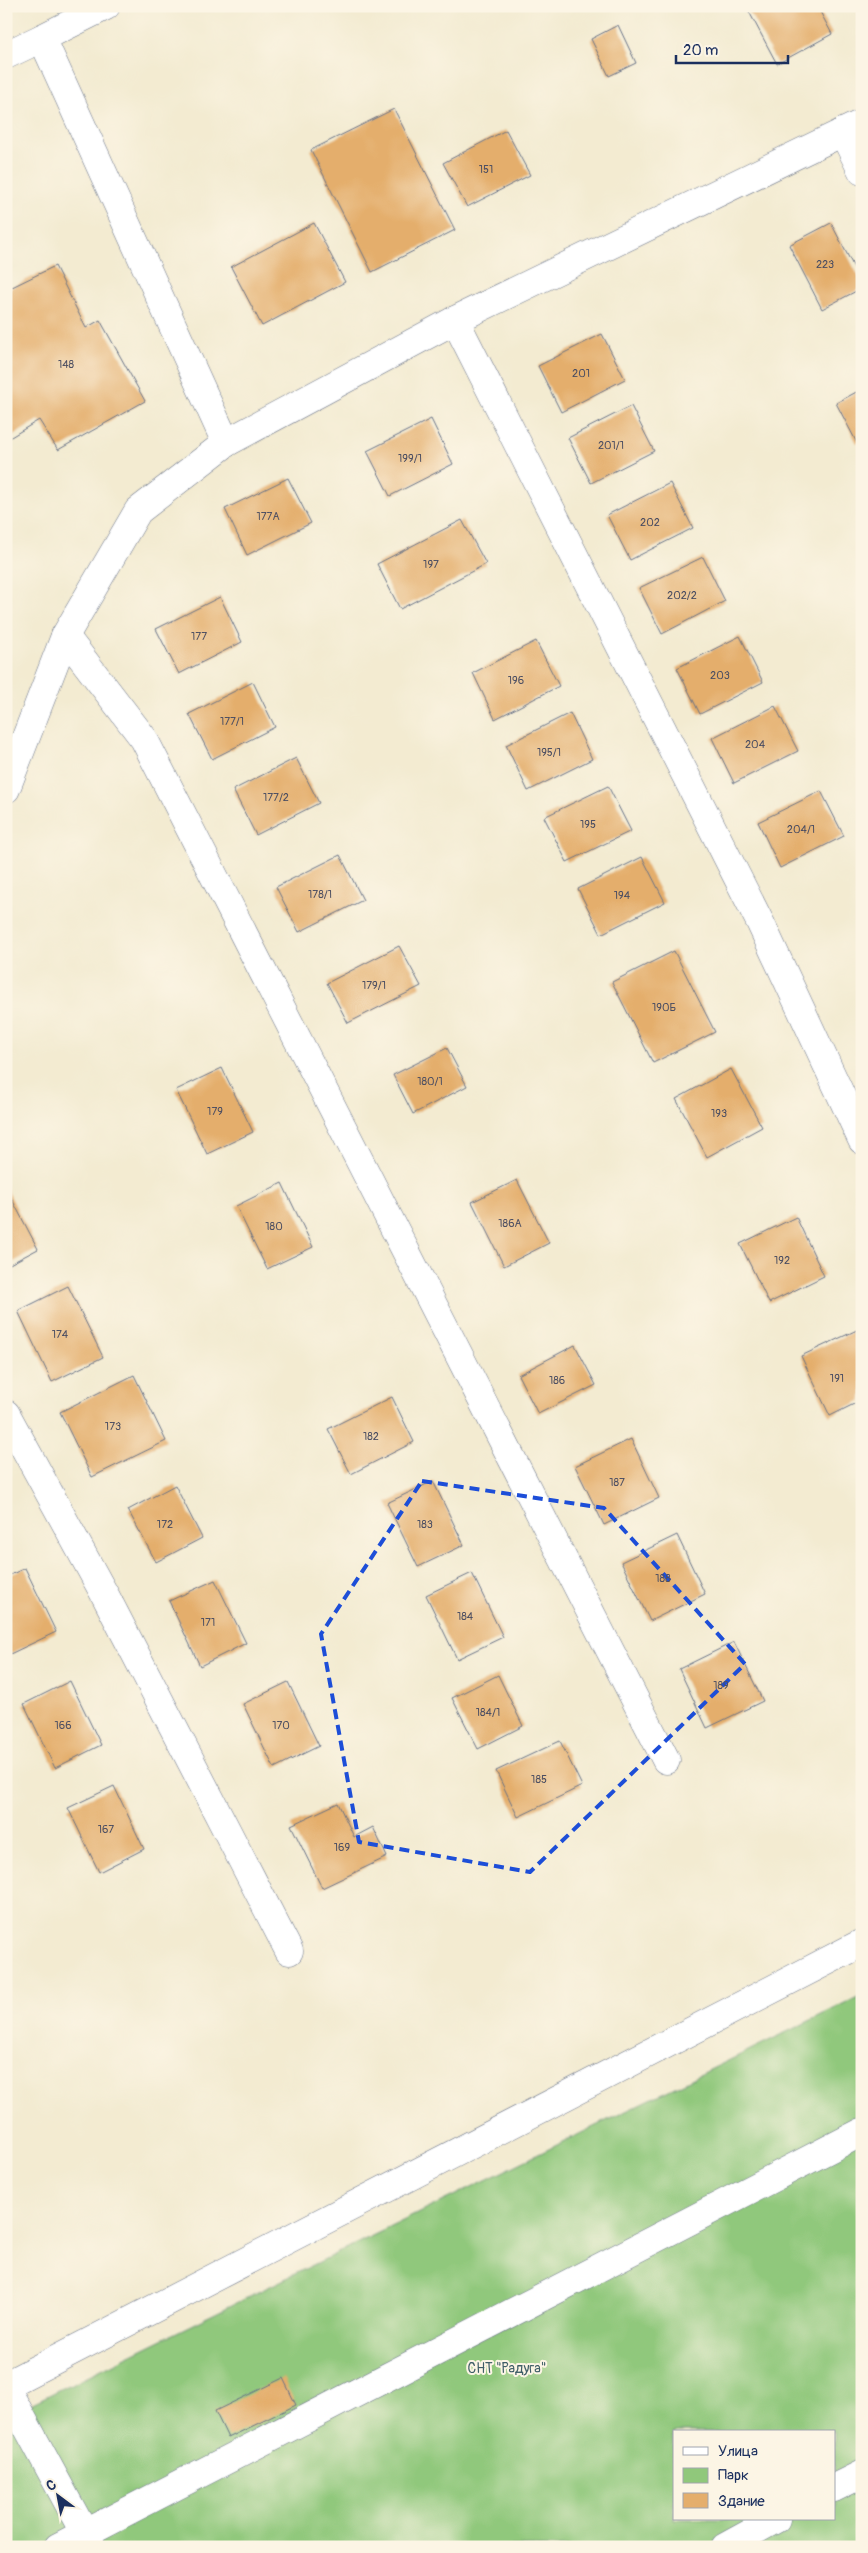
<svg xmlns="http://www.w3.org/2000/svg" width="868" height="2553" font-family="Pangolin,sans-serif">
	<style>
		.green { fill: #90c87b; stroke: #567c6c; fill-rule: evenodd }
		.building { fill: #e4ae6c }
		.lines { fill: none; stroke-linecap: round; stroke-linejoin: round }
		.minor-casing { stroke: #677186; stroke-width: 29 }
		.minor { stroke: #fff; stroke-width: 28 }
		.marked { fill: none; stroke: #1d4ed8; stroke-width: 4; stroke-dasharray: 10 6; stroke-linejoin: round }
		.labels { text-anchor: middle; stroke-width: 4; stroke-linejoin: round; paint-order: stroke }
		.number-label { font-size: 11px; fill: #4d4f62 }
		.park-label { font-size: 14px; fill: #3e5d67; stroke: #fcf5e5 }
	</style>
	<rect width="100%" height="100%" fill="#fcf5e5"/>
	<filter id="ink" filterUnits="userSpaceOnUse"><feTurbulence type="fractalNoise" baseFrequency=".02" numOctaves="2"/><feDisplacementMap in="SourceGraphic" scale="10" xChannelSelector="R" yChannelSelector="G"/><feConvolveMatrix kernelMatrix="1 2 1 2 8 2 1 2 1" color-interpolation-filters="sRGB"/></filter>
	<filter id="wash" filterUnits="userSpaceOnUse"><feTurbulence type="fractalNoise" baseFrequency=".0096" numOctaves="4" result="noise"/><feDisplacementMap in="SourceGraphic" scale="20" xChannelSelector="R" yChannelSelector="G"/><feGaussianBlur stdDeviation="1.12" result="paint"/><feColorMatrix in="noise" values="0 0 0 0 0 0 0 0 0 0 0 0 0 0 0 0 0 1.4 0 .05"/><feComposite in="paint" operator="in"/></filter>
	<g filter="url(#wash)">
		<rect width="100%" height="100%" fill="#f3ebd1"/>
		<path class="green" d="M862,1995V2547H6V2416ZM674,2432H834V2519H674Z"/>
		<g id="blocks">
			<g class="building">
				<path d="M746,6H817L832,34L777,64Z"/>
				<path d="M618,25L636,63L609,76L591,39Z"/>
				<path d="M394,109L455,230L372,272L311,150Z"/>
				<path d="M506,130L530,175L467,207L443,163Z"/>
				<path d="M314,223L345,282L262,326L231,267Z"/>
				<path d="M831,223L862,283V288L822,309L789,245Z"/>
				<path d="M55,266L86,328L100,320L145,401L58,450L39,420L6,440V290Z"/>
				<path d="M602,334L625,379L561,412L538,366Z"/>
				<path d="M862,389V441L857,443L836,403Z"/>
				<path d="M631,406L654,451L591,483L568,438Z"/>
				<path d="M431,419L453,464L390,496L367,451Z"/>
				<path d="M288,478L311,523L247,555L225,509Z"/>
				<path d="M670,483L693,528L630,560L607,515Z"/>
				<path d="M462,520L486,564L400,609L377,564Z"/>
				<path d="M703,557L725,601L662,634L639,588Z"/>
				<path d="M220,597L242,642L179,674L156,629Z"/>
				<path d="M740,636L763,682L700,714L677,668Z"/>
				<path d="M536,641L559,686L495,719L473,673Z"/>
				<path d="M253,682L275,727L212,759L189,714Z"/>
				<path d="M775,706L798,751L734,783L712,738Z"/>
				<path d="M570,713L592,759L528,791L506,745Z"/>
				<path d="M296,758L319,803L256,835L233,790Z"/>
				<path d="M608,786L631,831L567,862L544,817Z"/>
				<path d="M821,791L844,836L780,868L758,822Z"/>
				<path d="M340,855L363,900L299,932L276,887Z"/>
				<path d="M642,857L665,902L601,934L578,889Z"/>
				<path d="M399,946L421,986L348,1023L327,983Z"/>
				<path d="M674,951L715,1032L653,1063L612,982Z"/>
				<path d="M447,1048L467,1086L413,1114L393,1075Z"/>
				<path d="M222,1068L253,1132L207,1154L176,1090Z"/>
				<path d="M731,1069L762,1127L707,1157L676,1099Z"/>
				<path d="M517,1180L549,1243L504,1266L472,1202Z"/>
				<path d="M282,1183L313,1247L267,1269L236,1206Z"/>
				<path d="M6,1188L38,1249L6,1266Z"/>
				<path d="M796,1217L824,1276L769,1303L740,1244Z"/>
				<path d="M68,1286L103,1357L52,1382L18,1311Z"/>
				<path d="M857,1330L862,1339V1400L830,1416L801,1356Z"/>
				<path d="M575,1345L596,1385L538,1414L518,1375Z"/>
				<path d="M134,1375L166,1441L92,1477L60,1412Z"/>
				<path d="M392,1397L414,1442L351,1474L328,1429Z"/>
				<path d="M631,1439L659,1498L604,1525L575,1466Z"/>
				<path d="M433,1481L464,1545L418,1567L387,1503Z"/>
				<path d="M175,1485L202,1538L156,1562L128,1510Z"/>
				<path d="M677,1535L705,1594L650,1621L621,1562Z"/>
				<path d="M25,1568L56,1632L10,1654L6,1645V1577Z"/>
				<path d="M472,1573L503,1637L457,1659L426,1595Z"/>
				<path d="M215,1580L246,1643L200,1666L169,1601Z"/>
				<path d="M734,1642L763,1701L707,1728L679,1669Z"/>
				<path d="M498,1675L523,1726L478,1749L452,1698Z"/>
				<path d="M70,1681L101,1745L55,1768L24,1704Z"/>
				<path d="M288,1682L319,1746L274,1768L243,1704Z"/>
				<path d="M560,1741L582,1786L518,1817L496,1771Z"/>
				<path d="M114,1786L144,1849L99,1872L68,1808Z"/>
				<path d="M338,1803L354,1837L373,1827L387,1857L322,1888L291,1825Z"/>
				<path d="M283,2378L296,2405L228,2438L215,2411Z"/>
			</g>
		</g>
	</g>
	<g filter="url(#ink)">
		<use href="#blocks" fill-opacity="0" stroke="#677186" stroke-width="1"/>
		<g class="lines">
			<g class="minor-casing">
				<g id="minor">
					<path d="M42,38L106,6"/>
					<path d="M6,55L42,38L226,443"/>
					<path d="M843,132L862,171"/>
					<path d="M455,320L761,924L862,1140"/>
					<path d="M65,636L144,739L666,1760"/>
					<path d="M6,789L65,636L138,511L226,443L455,320L862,123"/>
					<path d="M6,1414L106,1597L289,1951"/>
					<path d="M6,2385L862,1943"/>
					<path d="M6,2388L92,2547"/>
					<path d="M834,2488L862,2474"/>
					<path d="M58,2547L862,2132"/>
					<path d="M725,2547L776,2519"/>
				</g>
			</g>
			<use href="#minor" class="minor"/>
		</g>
	</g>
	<path class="marked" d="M422,1481L604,1508L745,1664L530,1872L359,1842L321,1634Z"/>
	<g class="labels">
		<g class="number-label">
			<text x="486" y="173">151</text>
			<text x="825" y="268">223</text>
			<text x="66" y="368">148</text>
			<text x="581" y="377">201</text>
			<text x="611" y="449">201/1</text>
			<text x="410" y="462">199/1</text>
			<text x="268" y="520">177А</text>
			<text x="650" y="526">202</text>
			<text x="431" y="568">197</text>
			<text x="682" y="599">202/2</text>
			<text x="199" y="640">177</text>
			<text x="720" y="679">203</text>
			<text x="516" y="684">196</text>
			<text x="232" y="725">177/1</text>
			<text x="755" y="748">204</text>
			<text x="549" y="756">195/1</text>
			<text x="276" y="801">177/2</text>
			<text x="588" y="828">195</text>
			<text x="801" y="833">204/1</text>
			<text x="320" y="898">178/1</text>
			<text x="622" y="899">194</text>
			<text x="374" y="989">179/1</text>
			<text x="664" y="1011">190Б</text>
			<text x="430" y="1085">180/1</text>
			<text x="215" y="1115">179</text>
			<text x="719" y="1117">193</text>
			<text x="510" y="1227">186А</text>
			<text x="274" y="1230">180</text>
			<text x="782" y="1264">192</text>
			<text x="60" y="1338">174</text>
			<text x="837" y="1382">191</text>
			<text x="557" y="1384">186</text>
			<text x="113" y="1430">173</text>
			<text x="371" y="1440">182</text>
			<text x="617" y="1486">187</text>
			<text x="165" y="1528">172</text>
			<text x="425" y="1528">183</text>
			<text x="663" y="1582">188</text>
			<text x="465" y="1620">184</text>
			<text x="208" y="1626">171</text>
			<text x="721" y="1689">189</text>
			<text x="488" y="1716">184/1</text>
			<text x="63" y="1729">166</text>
			<text x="281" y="1729">170</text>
			<text x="539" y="1783">185</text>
			<text x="106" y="1833">167</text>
			<text x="342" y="1851">169</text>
		</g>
		<g class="park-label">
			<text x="507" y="2373">СНТ "Радуга"</text>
		</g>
	</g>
	<rect width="868" height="2553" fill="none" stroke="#fcf5e5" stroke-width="25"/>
	<rect x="673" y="2430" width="162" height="90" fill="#fcf5e5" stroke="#a2a6af"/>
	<rect x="683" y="2447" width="25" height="8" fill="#ffffff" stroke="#a2a6af"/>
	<text x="718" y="2456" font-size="15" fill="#1b2f5e">Улица</text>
	<rect x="683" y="2468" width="25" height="15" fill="#90c87b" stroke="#a2a6af"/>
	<text x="718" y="2480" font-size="15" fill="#1b2f5e">Парк</text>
	<rect x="683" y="2493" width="25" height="15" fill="#e4ae6c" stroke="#a2a6af"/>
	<text x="718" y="2506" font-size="15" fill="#1b2f5e">Здание</text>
	<g transform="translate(58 2496) rotate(328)" stroke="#fcf5e5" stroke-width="4" paint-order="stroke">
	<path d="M0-4L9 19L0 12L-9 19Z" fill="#1b2f5e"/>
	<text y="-8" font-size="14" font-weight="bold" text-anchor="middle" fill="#1b2f5e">С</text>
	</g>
	<path d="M676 55v8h112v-8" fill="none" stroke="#1b2f5e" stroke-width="2.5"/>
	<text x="683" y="55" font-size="15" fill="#1b2f5e" stroke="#fcf5e5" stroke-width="4" paint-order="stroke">20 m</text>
</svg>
